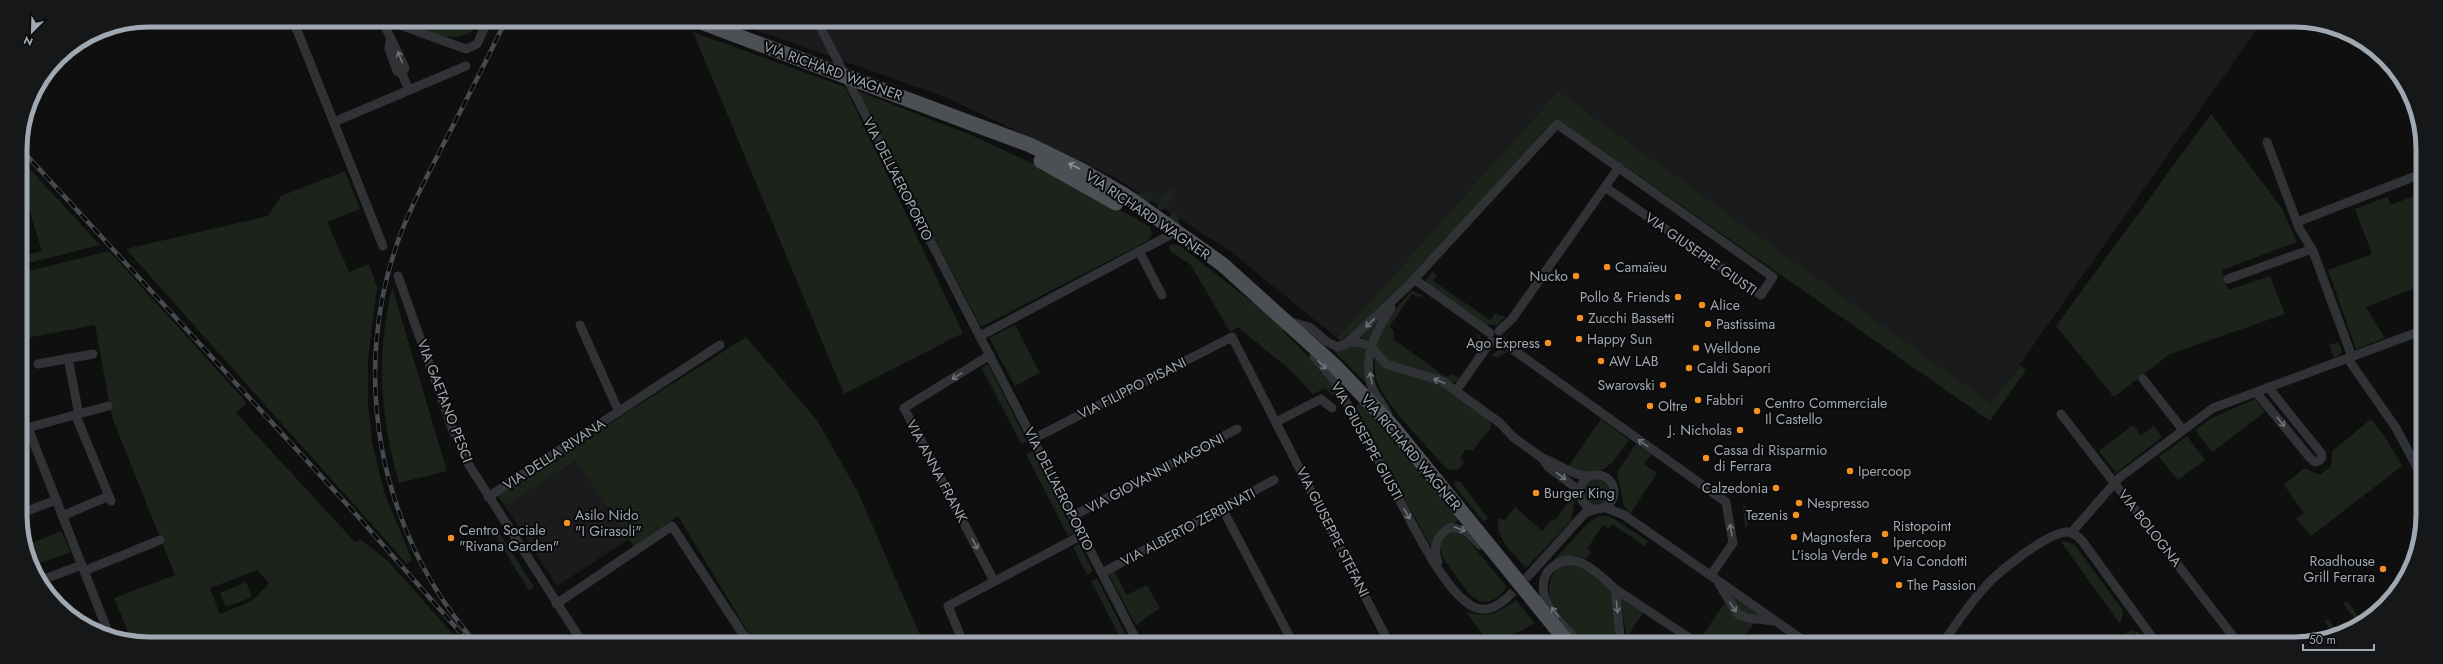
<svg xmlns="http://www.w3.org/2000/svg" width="2443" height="664" font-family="Jost,sans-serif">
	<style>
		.built { fill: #1b1b1d }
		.green { fill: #1b231b; fill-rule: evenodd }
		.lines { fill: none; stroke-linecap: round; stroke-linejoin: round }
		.minor-tunnel { stroke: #2c2e30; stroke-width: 9; stroke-dasharray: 9 4.5; stroke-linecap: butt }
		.minor { stroke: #303235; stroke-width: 9 }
		.primary { stroke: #4c4f54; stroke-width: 15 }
		.rail-casing { stroke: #474a4e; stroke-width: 4.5 }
		.rail { stroke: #0a0a0b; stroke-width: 3; stroke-dasharray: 9; stroke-linecap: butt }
		.primary-bridge { stroke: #4c4f54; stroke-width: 15 }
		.oneway { stroke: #6e737a }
		.oneway2 { stroke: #8b929a }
		.poi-dot { fill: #f59122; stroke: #0a0a0b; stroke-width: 1.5 }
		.labels { text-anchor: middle; stroke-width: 4; stroke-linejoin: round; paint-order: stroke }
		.street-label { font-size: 14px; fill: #a0a8b2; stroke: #0a0a0b }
		.poi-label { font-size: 14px; fill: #a0a8b2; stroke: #0a0a0b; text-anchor: start }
		.rim { fill: none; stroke: #a0a8b2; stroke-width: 5 }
	</style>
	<rect width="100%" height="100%" fill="#0f0f10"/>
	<g class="built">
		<path d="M730,21L2262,22L1991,405L1558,91L1337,338L1230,251L1114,177L945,97Z"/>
		<path d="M576,461L629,539L557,586L505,506Z"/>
	</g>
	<g class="green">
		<path d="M402,20H480C463,53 428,30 402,20Z"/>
		<path d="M693,32L845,87L963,333L844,394Z"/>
		<path d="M858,91L971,135L1072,182L1150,227L1152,235L1147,241L981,327Z"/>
		<path d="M1558,91L1991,404L2020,365L2026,370L1990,421L1556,118L1410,279L1346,339L1340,341L1337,338Z"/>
		<path d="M2211,114L2281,207L2297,242L2222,270L2228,290L2270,276L2285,314L2170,354L2114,397L2056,326Z"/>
		<path d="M20,159L25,164L100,245L21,265V256L42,251L20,180Z"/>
		<path d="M345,171L360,209L327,222L349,272L369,264L377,287L368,360V403L372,442L384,492L412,560L407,564L126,249L268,216L281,196Z"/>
		<path d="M1177,183L1170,203L1161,210L1157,209L1160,197Z"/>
		<path d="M1125,191L1141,194L1155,192L1148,206Z"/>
		<path d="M2421,193V286L2366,307L2385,338L2356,349L2328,270L2372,254L2355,209L2387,197L2391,205Z"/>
		<path d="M1176,209L1181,228L1167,219Z"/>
		<path d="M1172,244L1180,246L1279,323L1285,333L1318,366L1344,402L1340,403L1325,388L1313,394L1288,368L1238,327L1230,332L1191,265L1170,251L1169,246Z"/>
		<path d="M109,251L247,403L236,413L355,542L360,539L388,561L460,642L132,641L114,598L175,575L112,417L95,325L21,339V273ZM257,570L269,583L252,601L220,614L210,588Z"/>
		<path d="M1432,272L1437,275L1433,281L1490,320L1495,314L1505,317L1497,325H1485L1426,284V279Z"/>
		<path d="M392,287L447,471L399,483C380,416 376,356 392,287Z"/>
		<path d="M1413,291L1423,296L1417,297L1412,294L1389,327L1394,331L1393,339L1443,375L1447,377L1453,374L1459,378L1455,383L1390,363L1380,356L1375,343L1392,313L1410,292Z"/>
		<path d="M1377,321L1369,341L1360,336Z"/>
		<path d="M1015,325L1040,373L1015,386L989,338Z"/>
		<path d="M1477,332L1482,341L1479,351L1474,347L1478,341Z"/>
		<path d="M746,337L817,420L858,492L923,642H754L678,516L634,547L576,461L505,506L497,495Z"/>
		<path d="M2339,342L2342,352L2334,358L2329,345Z"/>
		<path d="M1354,346H1361L1365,349L1367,384L1333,350Z"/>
		<path d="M1500,349L1511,355L1505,353L1497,358L1492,355Z"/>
		<path d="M1375,357L1438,382L1490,421L1491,428L1473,450H1466L1460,457L1464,463L1458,470L1447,469L1442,464C1423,441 1396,416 1381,390C1375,380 1374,368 1375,357Z"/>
		<path d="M988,364L1027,441L1021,444L982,368Z"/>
		<path d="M2255,399L2265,412L2212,452L2195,430L2212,418Z"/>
		<path d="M1358,404H1363L1372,414L1459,518L1456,523C1442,524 1433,534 1432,548L1356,412L1355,407Z"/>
		<path d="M1601,419L1629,440C1614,462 1599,485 1568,467Z"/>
		<path d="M2371,419L2386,438L2402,466L2311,536L2296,519L2304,513L2284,485L2304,468L2320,475L2331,466L2332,451Z"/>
		<path d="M2133,425L2141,436L2154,426L2162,437L2116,473L2099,451Z"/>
		<path d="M2187,436L2205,460L2178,480L2159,457Z"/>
		<path d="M1636,444L1651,454L1644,464L1657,473L1630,514L1624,506L1617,473Z"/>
		<path d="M1033,451L1074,533L1068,536L1026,454Z"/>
		<circle cx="1597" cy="492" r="12"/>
		<path d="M1457,481L1461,482L1487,517V520L1483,521L1456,488L1454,483Z"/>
		<path d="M1573,496L1574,501L1571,521L1526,568C1515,554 1493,538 1499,518L1505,520L1515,507L1542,531L1551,520L1556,519Z"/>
		<path d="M1743,505L1755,513L1745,528Z"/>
		<path d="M1599,516H1609L1648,541L1645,546L1612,524L1608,529L1603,525L1587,549L1591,552L1585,559C1573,552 1562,558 1551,563L1589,522Z"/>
		<path d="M61,531L71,552L32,566L25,546Z"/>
		<path d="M1456,531L1462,533L1507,587C1484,616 1471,598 1456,576C1449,566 1438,555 1440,543L1449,532Z"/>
		<path d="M499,532L534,587L529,591L495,535Z"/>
		<path d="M2065,541L2075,545L2122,609L2123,613L2120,624L2061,542Z"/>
		<path d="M1079,544L1093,571L1087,575L1073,547Z"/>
		<path d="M1564,563L1581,565L1610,589L1622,643H1584L1552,603C1545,587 1550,573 1564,563Z"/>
		<path d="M1114,571L1127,595L1147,585L1160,608L1136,625L1109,575Z"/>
		<path d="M1097,578L1130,643H1123L1091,581Z"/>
		<path d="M246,582L252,597L226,607L220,593Z"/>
		<path d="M1619,596L1643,613L1627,637Z"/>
		<path d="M1736,596L1758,611L1756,615L1742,612L1733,599Z"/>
		<path d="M1516,600L1535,623L1497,643H1489L1466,612C1487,619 1500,612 1516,600Z"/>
		<path d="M2347,601L2363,622L2359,624L2343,604Z"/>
		<path d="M1725,603L1730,608L1755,622L1740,643H1703L1699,640Z"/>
		<path d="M2328,619L2341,635L2353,628L2336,636L2324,621Z"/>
		<path d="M2132,630L2140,633L2149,644H2145L2135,633C2125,634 2120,644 2110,644Z"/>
	</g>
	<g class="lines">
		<path class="minor-tunnel" d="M1507,598L1531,573"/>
		<g class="minor">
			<path d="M293,20L383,246"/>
			<path d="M382,20L405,68L402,74"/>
			<path d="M386,20L466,49L477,44L488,20"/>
			<path d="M817,21L1138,643"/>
			<path d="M390,42L389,49L397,71L402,74L409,90"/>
			<path d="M334,122L466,66"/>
			<path d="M2267,142L2299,228L2313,251L2352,357"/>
			<path d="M2297,222L2421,174"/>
			<path d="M1139,251L1162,295"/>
			<path d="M398,276L452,428L469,465L582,642"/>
			<path d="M1414,279L1490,333"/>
			<path d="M2228,279L2312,249"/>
			<path d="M1290,322L1310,327L1327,342L1338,347L1351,342L1362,343L1371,347L1386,364L1442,381L1500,423L1513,437L1542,458L1548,467L1572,485L1581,495"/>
			<path d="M580,325L619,412"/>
			<path d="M1499,331L1512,319L1619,167"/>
			<path d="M980,336L1168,236"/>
			<path d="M1501,341L1726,502L1733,543L1711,575"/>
			<path d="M1345,345L1408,286L1557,124L1773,277L1761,295L1605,187"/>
			<path d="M990,355L904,408L994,581"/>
			<path d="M1314,356L1332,378C1354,415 1374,452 1394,490C1411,520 1444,593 1474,607C1487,613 1497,606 1507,598"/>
			<path d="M68,358L79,415"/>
			<path d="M2348,359L2396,428L2420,473"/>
			<path d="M38,364L93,354"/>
			<path d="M22,367H24"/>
			<path d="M2143,379L2183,430"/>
			<path d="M1456,391L1491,341"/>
			<path d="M2256,392L2310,458L2315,462L2319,461L2322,457L2321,453L2268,387"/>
			<path d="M2061,414L2239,644"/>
			<path d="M76,416L111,501"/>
			<path d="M1389,418C1386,408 1379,401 1374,392C1360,363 1375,331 1391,308"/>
			<path d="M1276,422L1321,399L1332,408"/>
			<path d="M28,428L110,637"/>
			<path d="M23,429L108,406"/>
			<path d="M1033,439L1232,337L1389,643"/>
			<path d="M1542,458C1561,464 1569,476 1592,476"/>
			<circle cx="1597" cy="492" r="17"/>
			<path d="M488,497L720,345"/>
			<path d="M1604,507L1624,515L1807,643"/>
			<path d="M1222,508L1293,643"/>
			<path d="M22,513L56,500"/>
			<path d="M62,516L109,496"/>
			<path d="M1073,516L1237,429"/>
			<path d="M2071,533L2119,478L2213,408L2421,331"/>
			<path d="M1438,562C1432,548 1437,534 1451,527L1466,531L1480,545"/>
			<path d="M84,571L160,540"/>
			<path d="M1102,573L1274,480"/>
			<path d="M1531,573L1585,513L1596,509"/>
			<path d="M39,581L82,565"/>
			<path d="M1719,584L1738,614L1748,618L1774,621"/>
			<path d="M1615,589L1697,643"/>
			<path d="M556,604L672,526L748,642"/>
			<path d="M735,642L745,636"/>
			<path d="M963,642L948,606L1082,535"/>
			<path d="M1579,643C1568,629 1549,613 1544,595C1542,587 1543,576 1550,569C1573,547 1597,572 1615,589L1620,636L1626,643"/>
			<path d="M1943,643C1956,624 1969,604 1985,587C1998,572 2049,531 2068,532C2075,533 2079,537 2083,542L2157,644"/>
		</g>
		<g class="primary">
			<path d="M968,122L1030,145L1081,170L1126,196L1222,264L1335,366L1392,426L1568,643"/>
			<path d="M1041,161L1116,203"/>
		</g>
		<g class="rail-casing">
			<g id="rail">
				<path d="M20,148L353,511L467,640"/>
				<path d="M475,642C378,531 348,371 401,233C413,201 430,171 445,141C466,101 486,61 506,20"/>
			</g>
		</g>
		<use href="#rail" class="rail"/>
		<path class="primary-bridge" d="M698,21L968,122"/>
	</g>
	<defs><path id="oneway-shaft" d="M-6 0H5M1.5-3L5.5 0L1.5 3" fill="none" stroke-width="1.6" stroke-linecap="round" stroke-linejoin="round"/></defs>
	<g class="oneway">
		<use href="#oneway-shaft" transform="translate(400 57) rotate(-112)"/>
		<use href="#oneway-shaft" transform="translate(1370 323) rotate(136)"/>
		<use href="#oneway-shaft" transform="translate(1322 365) rotate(47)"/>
		<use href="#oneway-shaft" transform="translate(957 376) rotate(148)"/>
		<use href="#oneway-shaft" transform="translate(1371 378) rotate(-100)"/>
		<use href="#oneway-shaft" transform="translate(1439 381) rotate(-157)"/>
		<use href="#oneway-shaft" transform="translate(2281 422) rotate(51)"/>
		<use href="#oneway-shaft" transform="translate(1643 443) rotate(-144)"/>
		<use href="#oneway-shaft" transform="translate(1561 476) rotate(38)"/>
		<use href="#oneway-shaft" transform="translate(1407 514) rotate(61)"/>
		<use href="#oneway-shaft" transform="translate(1460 529) rotate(19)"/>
		<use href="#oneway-shaft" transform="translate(1731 530) rotate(-100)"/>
		<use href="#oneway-shaft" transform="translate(975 544) rotate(62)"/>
		<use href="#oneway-shaft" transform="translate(1617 607) rotate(84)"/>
		<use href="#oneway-shaft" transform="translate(1733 607) rotate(56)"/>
		<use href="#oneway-shaft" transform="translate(1555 612) rotate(-127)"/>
	</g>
	<use class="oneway2" href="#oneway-shaft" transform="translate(1074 166) rotate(-153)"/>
	<g class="poi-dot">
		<circle cx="1607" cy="267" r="4"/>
		<circle cx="1576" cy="276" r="4"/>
		<circle cx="1678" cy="297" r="4"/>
		<circle cx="1702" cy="305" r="4"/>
		<circle cx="1580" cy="318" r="4"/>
		<circle cx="1708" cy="324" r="4"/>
		<circle cx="1579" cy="339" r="4"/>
		<circle cx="1548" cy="343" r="4"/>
		<circle cx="1696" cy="348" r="4"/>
		<circle cx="1601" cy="361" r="4"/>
		<circle cx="1689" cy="368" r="4"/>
		<circle cx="1663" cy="385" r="4"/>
		<circle cx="1698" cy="400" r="4"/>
		<circle cx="1650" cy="406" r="4"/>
		<circle cx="1757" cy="411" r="4"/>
		<circle cx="1740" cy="430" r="4"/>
		<circle cx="1706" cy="458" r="4"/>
		<circle cx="1850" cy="471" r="4"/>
		<circle cx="1776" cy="488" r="4"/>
		<circle cx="1536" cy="493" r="4"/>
		<circle cx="1799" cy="503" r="4"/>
		<circle cx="1796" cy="515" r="4"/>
		<circle cx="567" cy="523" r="4"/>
		<circle cx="1885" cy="534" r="4"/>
		<circle cx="1794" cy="537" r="4"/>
		<circle cx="451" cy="538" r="4"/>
		<circle cx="1875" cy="555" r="4"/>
		<circle cx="1885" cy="561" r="4"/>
		<circle cx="2383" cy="569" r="4"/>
		<circle cx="1899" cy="585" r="4"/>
	</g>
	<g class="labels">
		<g class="street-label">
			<text transform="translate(833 71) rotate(20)" y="5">VIA RICHARD WAGNER</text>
			<text transform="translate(898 179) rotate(63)" y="5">VIA DELL'AEROPORTO</text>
			<text transform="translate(1148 215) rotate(34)" y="5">VIA RICHARD WAGNER</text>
			<text transform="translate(1701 254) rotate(35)" y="5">VIA GIUSEPPE GIUSTI</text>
			<text transform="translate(1132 388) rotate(-27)" y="5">VIA FILIPPO PISANI</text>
			<text transform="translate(445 401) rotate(69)" y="5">VIA GAETANO PESCI</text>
			<text transform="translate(1367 441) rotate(61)" y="5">VIA GIUSEPPE GIUSTI</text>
			<text transform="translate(1411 452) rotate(50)" y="5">VIA RICHARD WAGNER</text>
			<text transform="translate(554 454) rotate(-33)" y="5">VIA DELLA RIVANA</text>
			<text transform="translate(937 471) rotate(62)" y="5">VIA ANNA FRANK</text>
			<text transform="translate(1155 473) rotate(-28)" y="5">VIA GIOVANNI MAGONI</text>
			<text transform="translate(1059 489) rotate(63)" y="5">VIA DELL'AEROPORTO</text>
			<text transform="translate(1188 527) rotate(-28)" y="5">VIA ALBERTO ZERBINATI</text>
			<text transform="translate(2150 528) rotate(52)" y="5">VIA BOLOGNA</text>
			<text transform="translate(1333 532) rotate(63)" y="5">VIA GIUSEPPE STEFANI</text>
		</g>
		<g class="poi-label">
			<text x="1615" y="272">Camaïeu</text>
			<text x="1568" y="281" text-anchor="end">Nucko</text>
			<text x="1670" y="302" text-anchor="end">Pollo &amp; Friends</text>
			<text x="1710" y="310">Alice</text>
			<text x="1588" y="323">Zucchi Bassetti</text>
			<text x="1716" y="329">Pastissima</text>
			<text x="1587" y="344">Happy Sun</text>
			<text x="1540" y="348" text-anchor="end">Ago Express</text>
			<text x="1704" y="353">Welldone</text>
			<text x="1609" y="366">AW LAB</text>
			<text x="1697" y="373">Caldi Sapori</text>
			<text x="1655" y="390" text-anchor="end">Swarovski</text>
			<text x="1706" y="405">Fabbri</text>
			<text x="1765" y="408">Centro Commerciale<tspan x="1765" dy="16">Il Castello</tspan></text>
			<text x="1658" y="411">Oltre</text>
			<text x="1732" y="435" text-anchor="end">J. Nicholas</text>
			<text x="1714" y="455">Cassa di Risparmio<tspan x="1714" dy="16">di Ferrara</tspan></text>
			<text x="1858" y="476">Ipercoop</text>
			<text x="1768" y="493" text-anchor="end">Calzedonia</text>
			<text x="1544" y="498">Burger King</text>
			<text x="1807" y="508">Nespresso</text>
			<text x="575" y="520">Asilo Nido<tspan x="575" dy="16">"I Girasoli"</tspan></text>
			<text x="1788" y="520" text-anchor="end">Tezenis</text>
			<text x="1893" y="531">Ristopoint<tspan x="1893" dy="16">Ipercoop</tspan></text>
			<text x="459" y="535">Centro Sociale<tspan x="459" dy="16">"Rivana Garden"</tspan></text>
			<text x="1802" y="542">Magnosfera</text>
			<text x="1867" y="560" text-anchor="end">L'isola Verde</text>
			<text x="1893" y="566">Via Condotti</text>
			<text x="2375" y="566" text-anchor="end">Roadhouse<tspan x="2375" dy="16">Grill Ferrara</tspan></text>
			<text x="1907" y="590">The Passion</text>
		</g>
	</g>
	<path d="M0 0H2443V664H0ZM149 27H2294A122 122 0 0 1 2416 149V515A122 122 0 0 1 2294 637H149A122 122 0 0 1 27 515V149A122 122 0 0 1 149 27Z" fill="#161718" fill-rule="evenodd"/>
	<path class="rim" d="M149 27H2294A122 122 0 0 1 2416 149V515A122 122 0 0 1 2294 637H149A122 122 0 0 1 27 515V149A122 122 0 0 1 149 27Z"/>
	<g transform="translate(32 32) rotate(203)" stroke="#0a0a0b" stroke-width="3" paint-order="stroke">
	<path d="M0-3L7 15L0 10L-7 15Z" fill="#a0a8b2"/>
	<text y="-6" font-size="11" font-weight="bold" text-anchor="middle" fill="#a0a8b2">N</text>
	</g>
	<path d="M2303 644v6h71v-6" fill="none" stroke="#a0a8b2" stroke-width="2"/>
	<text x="2309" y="644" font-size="12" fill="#a0a8b2" stroke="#0a0a0b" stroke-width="3" paint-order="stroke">50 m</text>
</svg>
